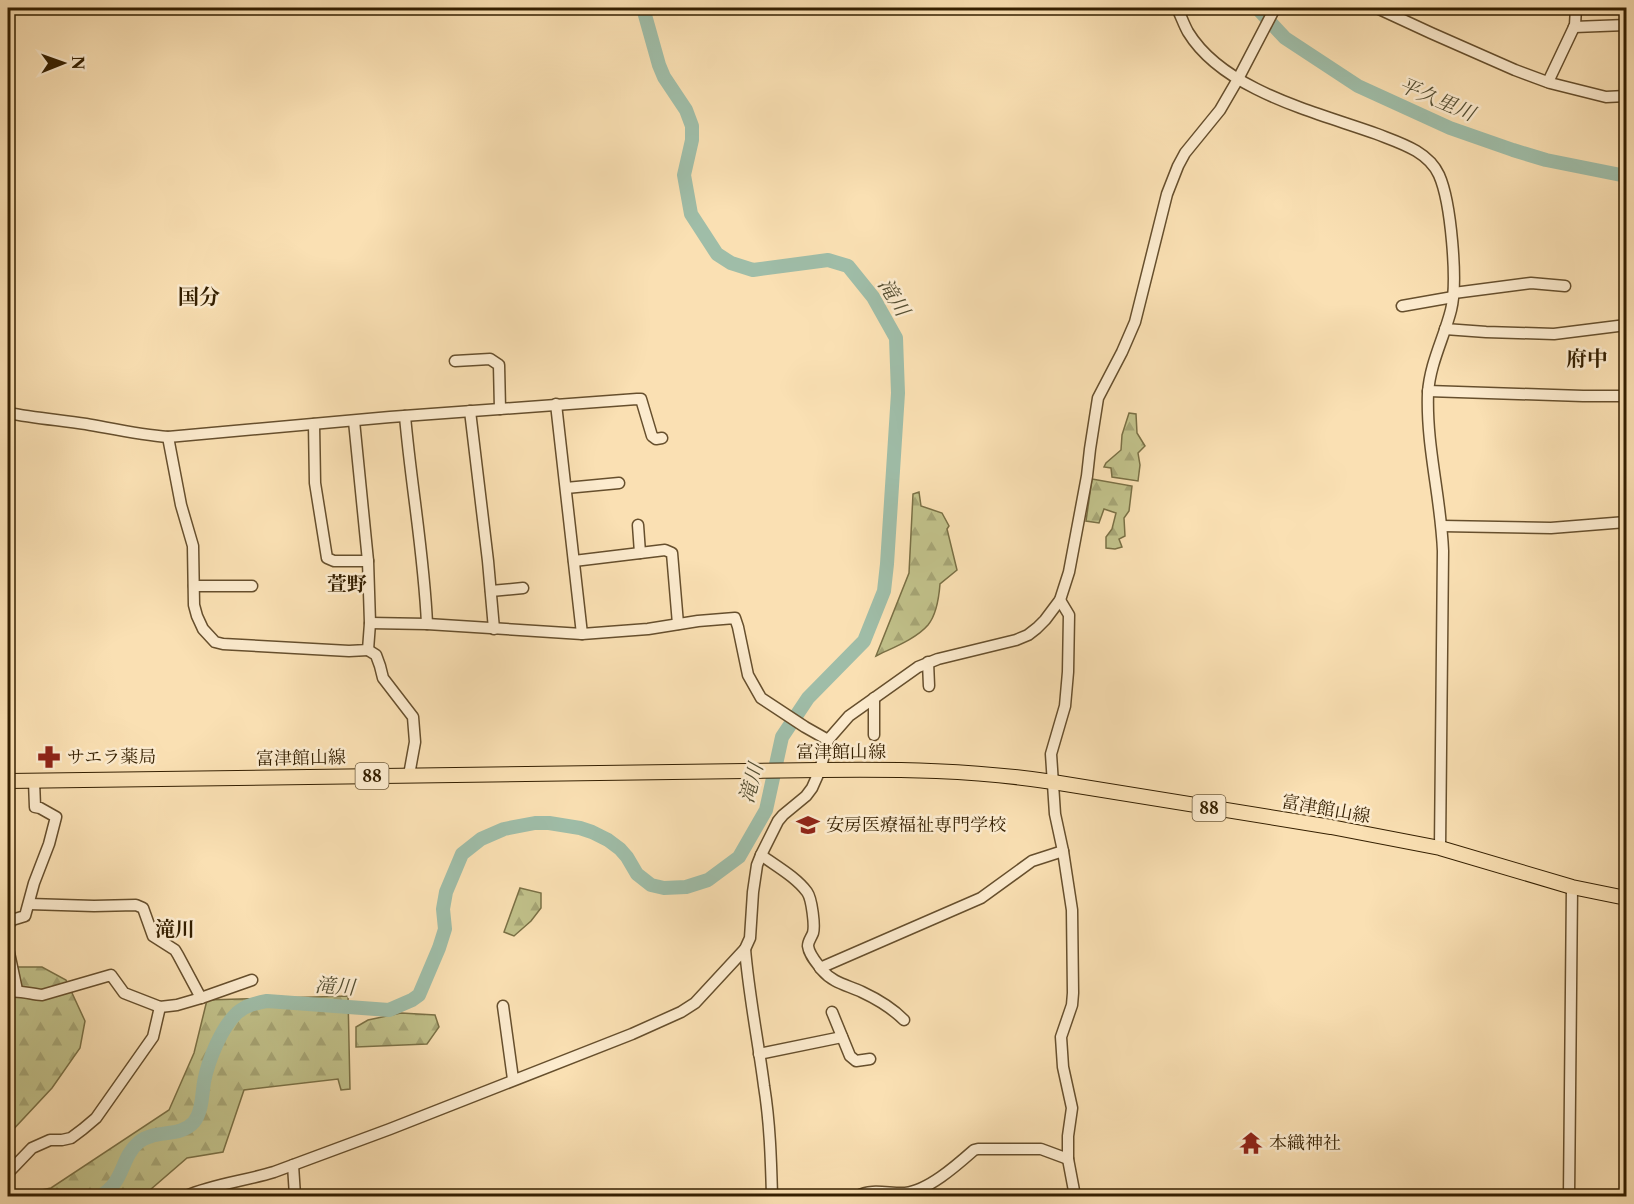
<svg xmlns="http://www.w3.org/2000/svg" width="1634" height="1204" font-family="'Libre Caslon Text','Noto Serif JP',serif">
	<style>
		.forest { fill: url(#forest-firs); stroke: #7a7045; stroke-width: 1.5 }
		.lines { fill: none; stroke-linecap: round; stroke-linejoin: round }
		.river { stroke: #9fbda8; stroke-width: 14 }
		.minor-casing { stroke: #664f2d; stroke-width: 13 }
		.major-casing { stroke: #341f00; stroke-width: 16 }
		.minor { stroke: #fcebce; stroke-width: 10 }
		.major { stroke: #fae0b3; stroke-width: 14 }
		.labels { text-anchor: middle; stroke-width: 5; stroke-linejoin: round; paint-order: stroke }
		.shield { fill: #fcebce; stroke: #705c3e; stroke-width: 1.5 }
		.shield-label { font-size: 16px; font-weight: bold; fill: #341f00 }
		.street-label { font-size: 18px; fill: #341f00; stroke: #fcebce }
		.poi-label { font-size: 18px; fill: #341f00; stroke: #fcebce; text-anchor: start }
		.water-label { font-size: 20px; font-style: italic; fill: #544e32; stroke: #fcebce }
		.neighbourhood-label { font-size: 20px; font-weight: bold; fill: #341f00; stroke: #fcebce }
		.quarter-label { font-size: 21px; font-weight: bold; fill: #341f00; stroke: #fcebce }
	</style>
	<defs>
		<pattern id="forest-firs" width="22" height="20" patternUnits="userSpaceOnUse" patternTransform="scale(1.5)"><rect width="22" height="20" fill="#c1c18a"/><path d="M5 1l3.5 6h-7zM16 11l3.5 6h-7z" fill="#a6a575"/></pattern>
	</defs>
	<rect width="100%" height="100%" fill="#fae0b3"/>
	<filter id="stains"><feTurbulence type="fractalNoise" baseFrequency=".00333" numOctaves="4"/><feColorMatrix values="0 0 0 0 .2 0 0 0 0 .09 0 0 0 0 .02 0 0 0 .5 -.17"/></filter>
	<radialGradient id="worn" r=".72"><stop offset=".6" stop-color="#630" stop-opacity="0"/><stop offset="1" stop-color="#630" stop-opacity=".3"/></radialGradient>
	<g class="forest">
		<path d="M1129,413L1136,414L1137,433L1145,446L1138,453L1140,465L1138,481L1112,477L1111,468L1104,467L1106,463L1121,450L1122,435Z"/>
		<path d="M1092,479L1132,486L1129,511L1124,518L1125,536L1119,539L1122,547L1115,549L1106,548V537L1112,529L1116,513L1104,509L1099,523L1086,521Z"/>
		<path d="M919,492L921,506L942,513L949,526L947,529L957,570L940,584C939,597 937,614 928,625C916,639 892,648 876,656L909,573L913,494Z"/>
		<path d="M520,888L541,893V908L531,921L514,936L504,932Z"/>
		<path d="M8,967H42L66,980L85,1021L80,1048L52,1088L8,1135Z"/>
		<path d="M348,996L350,1089L341,1090L338,1079L244,1090L223,1152L187,1158L143,1196H8V1184L22,1194L51,1188L169,1110L194,1053L207,1000Z"/>
		<path d="M401,1013L435,1015L439,1027L427,1044L356,1047V1027L368,1020Z"/>
	</g>
	<g class="lines">
		<g class="river">
			<path d="M1257,8L1285,38L1358,86L1450,128L1513,150L1546,160L1626,176"/>
			<path d="M100,1196C125,1182 120,1158 139,1142C155,1129 180,1138 194,1122C202,1112 202,1095 204,1082C208,1061 221,1028 237,1013C246,1005 256,1003 267,1001L389,1010L412,1000L419,995L439,948L445,929L443,909L446,892L462,854L481,839L504,829L535,823H549L580,828L592,832L608,840L620,849L627,857L637,874L651,885L664,888L686,887L708,880L739,857L766,810L782,737L808,698L864,641L884,591L887,564L898,393L896,338L873,297L848,266L828,260L753,270L731,263L717,254L691,214L684,175L692,140V126L686,110L664,77L659,65L643,8"/>
		</g>
		<g class="minor-casing">
			<g id="minor">
				<path d="M1177,8C1181,16 1184,25 1188,32C1224,91 1316,112 1377,134C1400,143 1428,151 1439,175C1451,202 1458,282 1451,310C1444,338 1430,363 1428,393C1426,446 1441,498 1443,551L1440,848"/>
				<path d="M1377,8L1431,33L1515,70L1550,83L1606,97L1626,96"/>
				<path d="M1574,27L1626,25"/>
				<path d="M1548,82L1575,25L1576,8"/>
				<path d="M1454,293L1531,283L1565,286"/>
				<path d="M1402,306L1453,297"/>
				<path d="M1445,329L1486,332L1554,334L1626,325"/>
				<path d="M455,361L490,359L499,365L500,409"/>
				<path d="M1428,391L1583,396H1626"/>
				<path d="M556,404L582,634"/>
				<path d="M470,411L488,561L494,629"/>
				<path d="M8,413C34,418 59,420 86,424C114,429 140,435 168,437L390,417L637,399H641L652,436L656,439L662,438"/>
				<path d="M405,416C411,485 424,554 427,624"/>
				<path d="M314,424L315,483L327,558L334,561H368"/>
				<path d="M168,437L181,505L193,546L194,605L197,616L203,629L215,642L223,644L349,651L368,650L370,623L368,561L354,421"/>
				<path d="M566,488L619,483"/>
				<path d="M638,525L640,553"/>
				<path d="M1442,526L1551,528L1626,522"/>
				<path d="M574,561L665,550L672,553L678,624"/>
				<path d="M194,586H252"/>
				<path d="M491,591L523,588"/>
				<path d="M1060,600L1069,615L1068,672L1065,706L1051,754L1055,814L1063,851L1072,910L1073,993L1072,1005L1061,1037L1063,1067L1072,1108L1068,1136V1159L1075,1196"/>
				<path d="M370,623L427,624L582,634L648,629L698,621L735,618L738,627L748,675L761,698L805,727L828,740"/>
				<path d="M368,650L376,655L380,666L383,678L413,717L415,742L409,775"/>
				<path d="M928,662L929,686"/>
				<path d="M874,698V735"/>
				<path d="M761,855C776,866 796,877 807,892C812,899 815,926 813,933C811,938 808,941 808,946C809,955 817,963 822,970C833,983 847,985 862,992C877,999 891,1007 904,1020"/>
				<path d="M29,904L94,906L136,905L143,908L153,936L175,950L178,955L201,998"/>
				<path d="M8,926L12,920L25,916L34,883L49,844L56,817L40,808L35,807L34,781"/>
				<path d="M8,948L17,990"/>
				<path d="M745,949C749,996 758,1040 764,1086C770,1123 771,1160 772,1196"/>
				<path d="M820,968L981,898L1032,861L1063,851"/>
				<path d="M8,992C20,990 30,994 42,995L111,975L124,993L160,1007L177,1005L201,998L252,980"/>
				<path d="M503,1006L513,1079"/>
				<path d="M832,1012L850,1056L856,1061L870,1059"/>
				<path d="M759,1054L842,1037"/>
				<path d="M293,1165L295,1196"/>
				<path d="M8,1173L32,1148L50,1140H62L71,1138L83,1129L96,1118L153,1037L160,1007"/>
				<path d="M186,1196C213,1184 245,1181 274,1172L390,1129L632,1034L681,1012L695,1003L745,949L750,938L753,892L757,865L761,855L778,821L783,815L806,796L812,788L820,770L828,740L849,716L918,667L938,659L1016,640L1028,635L1037,628L1045,620L1060,600L1069,572L1087,476L1090,449L1098,398L1122,352L1135,322L1167,194L1178,166L1185,153L1220,110L1238,79L1275,8"/>
				<path d="M858,1196C871,1188 890,1194 905,1193C928,1191 957,1165 974,1150L978,1149H1041L1068,1159"/>
				<path d="M1569,1196L1572,887"/>
			</g>
		</g>
		<g class="major-casing">
			<path id="major" d="M8,781L820,770C898,769 975,770 1053,782L1331,827L1440,848L1572,887L1626,898"/>
		</g>
		<use href="#minor" class="minor"/>
		<use href="#major" class="major"/>
	</g>
	<defs>
		<g id="pharmacy-bare" transform="scale(1.8)"><path d="M-2-6h4v4h4v4h-4v4h-4v-4h-4v-4h4Z" fill="#8f2418" stroke="#fcebce" stroke-width="2.5" paint-order="stroke"/></g>
		<g id="university-bare" transform="scale(1.8)"><path d="M0-5L7-2L0 1L-7-2ZM-4 1L0 2.5L4 1V4Q0 6-4 4Z" fill="#8f2418" stroke="#fcebce" stroke-width="2.5" paint-order="stroke"/></g>
		<g id="temple-bare" transform="scale(1.8)"><path d="M0-6L5-2H3V0L6.5 2.5H4V6H1.5V3h-3V6H-4V2.5H-6.5L-3 0V-2H-5Z" fill="#8f2418" stroke="#fcebce" stroke-width="2.5" paint-order="stroke"/></g>
	</defs>
	<g fill-rule="evenodd">
		<use href="#pharmacy-bare" x="49" y="757"/>
		<use href="#university-bare" x="808" y="825"/>
		<use href="#temple-bare" x="1251" y="1143"/>
	</g>
	<g class="labels">
		<g class="shield">
			<rect x="355.5" y="763" width="33" height="26" rx="4.5"/>
			<rect x="1192.5" y="795" width="33" height="26" rx="4.5"/>
		</g>
		<g class="shield-label">
			<text x="372" y="782">88</text>
			<text x="1209" y="814">88</text>
		</g>
		<g class="street-label">
			<text x="841" y="758">富津館山線</text>
			<text transform="translate(301 758) rotate(-1)" y="6">富津館山線</text>
			<text transform="translate(1326 809) rotate(10)" y="6">富津館山線</text>
		</g>
		<g class="poi-label">
			<text x="67" y="763">サエラ薬局</text>
			<text x="826" y="831">安房医療福祉専門学校</text>
			<text x="1269" y="1149">本織神社</text>
		</g>
		<g class="water-label">
			<text transform="translate(1437 99) rotate(23)" y="7">平久里川</text>
			<text transform="translate(894 297) rotate(58)" y="7">滝川</text>
			<text transform="translate(751 783) rotate(-75)" y="7">滝川</text>
			<text transform="translate(335 986) rotate(4)" y="7">滝川</text>
		</g>
		<g class="neighbourhood-label">
			<text x="347" y="591">萱野</text>
			<text x="175" y="936">滝川</text>
		</g>
		<g class="quarter-label">
			<text x="199" y="304">国分</text>
			<text x="1587" y="366">府中</text>
		</g>
	</g>
	<rect width="1634" height="1204" fill="none" stroke="#fae0b3" stroke-width="30"/>
	<rect x="9" y="9" width="1616" height="1186" fill="none" stroke="#341f00" stroke-width="3"/>
	<rect x="15" y="15" width="1604" height="1174" fill="none" stroke="#341f00" stroke-width="1.5"/>
	<g transform="translate(63 63) rotate(89)" stroke="#fcebce" stroke-width="4.5" paint-order="stroke">
	<path d="M0-4.5L10 22L0 15L-10 22Z" fill="#341f00"/>
	<text y="-9" font-size="16" font-weight="bold" text-anchor="middle" fill="#341f00">N</text>
	</g>
	<rect width="100%" height="100%" filter="url(#stains)"/>
	<rect width="100%" height="100%" fill="url(#worn)"/>
</svg>
